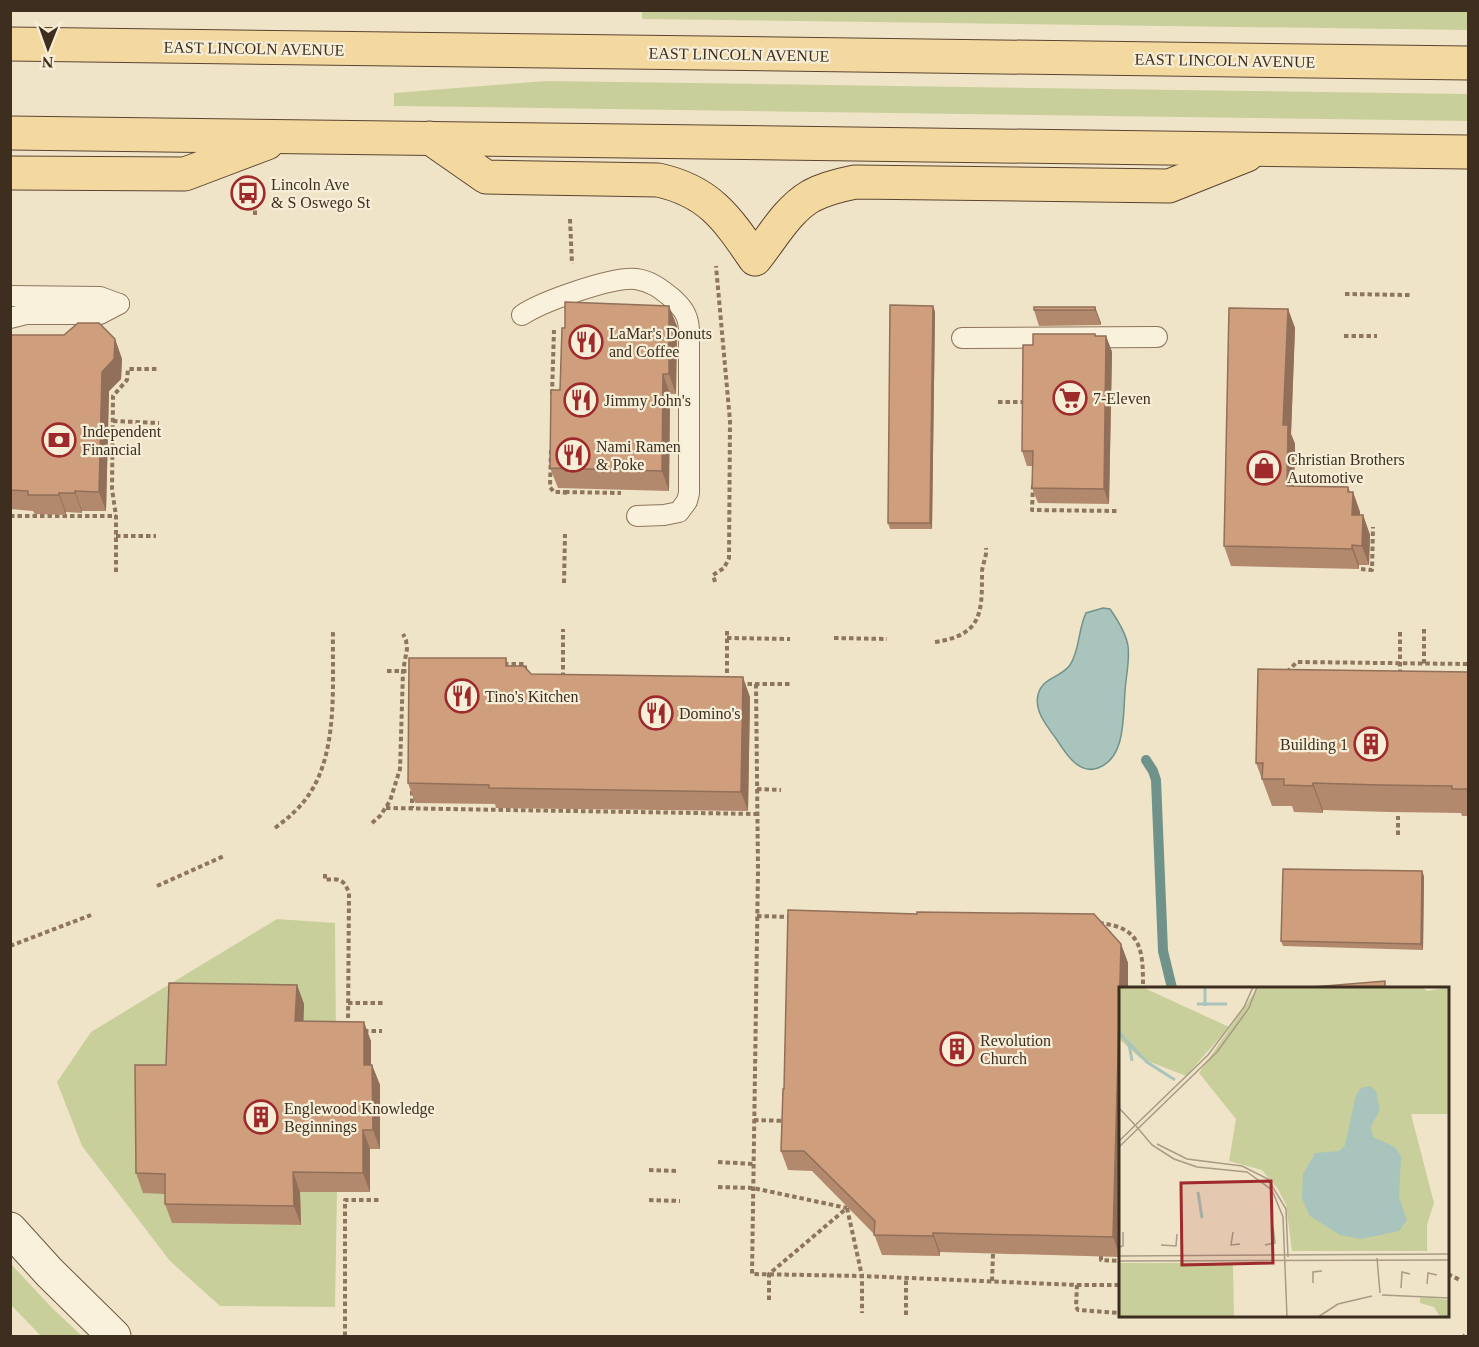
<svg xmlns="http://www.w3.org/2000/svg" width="1479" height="1347" font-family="Georgia,serif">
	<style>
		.green { fill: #c9cf9b }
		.water { fill: #a9c4bc; stroke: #6f938a; stroke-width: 1.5 }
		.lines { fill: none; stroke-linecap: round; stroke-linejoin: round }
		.stream { stroke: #6f938a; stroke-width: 10 }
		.service-casing { stroke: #8d765c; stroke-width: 22 }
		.secondary-casing { stroke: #6f573f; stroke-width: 35 }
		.primary-casing { stroke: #5b4430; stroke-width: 35 }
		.path { stroke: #8d765c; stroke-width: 4; stroke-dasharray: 4.5 3; stroke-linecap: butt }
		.service { stroke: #faf1dc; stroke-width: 20 }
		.secondary { stroke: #faf1dc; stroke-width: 33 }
		.primary { stroke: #f3d9a0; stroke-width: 33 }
		.wall { fill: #b2896c }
		.shaded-wall { fill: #916f58 }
		.building { fill: #cf9f7d; stroke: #916f58; stroke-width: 1.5 }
		.labels { text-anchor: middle; stroke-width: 4.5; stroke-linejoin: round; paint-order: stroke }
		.street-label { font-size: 16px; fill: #3d2e20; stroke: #f7eed8 }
		.poi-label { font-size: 16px; fill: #3d2e20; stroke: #f7eed8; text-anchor: start }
		.inset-river { fill: none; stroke: #a9c4bc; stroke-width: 3 }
		.inset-road { fill: none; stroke: #a89b85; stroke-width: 1.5 }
		.view { fill: #9e2a2b; fill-opacity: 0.15; stroke: #9e2a2b; stroke-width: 3 }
		.inset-edge { fill: none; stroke: #3d2e20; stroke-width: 3 }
	</style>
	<rect width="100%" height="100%" fill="#f0e4c8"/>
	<g class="green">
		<path d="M642,11L1468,10V30L642,19Z"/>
		<path d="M546,81L1468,94V121L394,106V93Z"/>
		<path d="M277,919L335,923L336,1041L303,1040V1004L176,1003L173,1085H142L143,1163L172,1164V1223L300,1225V1192H337L335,1307L220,1306L170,1261L82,1146L57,1082L91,1032Z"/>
		<path d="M10,1263L52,1308L82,1336H41L11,1305Z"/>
	</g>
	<path class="water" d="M1103,608L1110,609C1117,619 1126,633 1128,646C1130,660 1126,676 1125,691C1123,716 1126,758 1098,768C1079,775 1066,754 1057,740C1048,727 1034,712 1038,695C1042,677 1061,678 1070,665C1080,650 1078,629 1086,613Z"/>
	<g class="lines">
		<path class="stream" d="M1146,760L1153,771L1156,780L1163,951L1172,988"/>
		<g class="service-casing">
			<g id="service">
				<path d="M10,296L100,297L119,304"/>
				<path d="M522,315C541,302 613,276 636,279C651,281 661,289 672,298C683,308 688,315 689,329V493L687,501L679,512L664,515L637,516"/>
				<path d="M10,318L26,314H100L119,304"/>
				<path d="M962,338L1157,337"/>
			</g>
		</g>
		<g class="secondary-casing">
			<path id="secondary" d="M10,1229L49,1272L114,1336"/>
		</g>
		<g class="primary-casing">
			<g id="primary">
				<path d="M10,44L1468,63"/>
				<path d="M10,133L1468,152"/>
				<path d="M430,138L486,177L658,180C709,191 727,218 755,259C772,238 787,210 811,196C824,189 840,185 855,182L1169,186L1247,155"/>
				<path d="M10,173L185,174L267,143"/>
			</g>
		</g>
		<g class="path">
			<path d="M255,215V186"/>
			<path d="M570,219L572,264"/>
			<path d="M1345,294L1410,295"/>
			<path d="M1344,336H1377"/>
			<path d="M552,394L554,330"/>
			<path d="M998,402H1027"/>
			<path d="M113,421L159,423"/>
			<path d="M551,450L550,487L554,492H565L564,497"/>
			<path d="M1033,485L1032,510L1118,511"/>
			<path d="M565,492L621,493"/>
			<path d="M10,516H116"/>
			<path d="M116,536H156"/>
			<path d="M1361,569L1372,570L1373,527"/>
			<path d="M116,572V516L112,489L113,396L127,380L128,369H158"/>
			<path d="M715,582L713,575L724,568L729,558L730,421L716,266"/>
			<path d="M564,583L565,534"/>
			<path d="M1424,629V664"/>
			<path d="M727,631V681"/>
			<path d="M727,638L790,639"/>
			<path d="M834,638L887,639"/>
			<path d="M935,642C983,635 982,612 982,571C983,563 987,556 986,548"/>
			<path d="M504,664H525V672"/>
			<path d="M387,671H413"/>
			<path d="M1287,672L1297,662L1468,664"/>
			<path d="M1400,674V630"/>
			<path d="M563,677V629"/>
			<path d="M740,684H791"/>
			<path d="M756,684L758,870L752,1274L862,1276L1077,1285L1076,1307L1078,1310L1120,1313"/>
			<path d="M757,789L781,790"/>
			<path d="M412,791V808"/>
			<path d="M386,808L757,814"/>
			<path d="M372,823L380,816L390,801L400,769L403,671L407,649L406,640L403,634"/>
			<path d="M275,828C288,818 299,809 308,796C339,752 332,683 333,632"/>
			<path d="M1398,835V816"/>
			<path d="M325,874V880C339,878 344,879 349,893L348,1025"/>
			<path d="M157,886L224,856"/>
			<path d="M757,916L792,917"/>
			<path d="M1099,923C1143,927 1143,952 1143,988"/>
			<path d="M10,946L91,915"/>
			<path d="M348,1003H385"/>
			<path d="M364,1031H382"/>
			<path d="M754,1120L786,1121"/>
			<path d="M718,1162L753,1164"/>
			<path d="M649,1170L679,1171"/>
			<path d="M718,1187L753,1188L847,1208"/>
			<path d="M649,1200L680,1201"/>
			<path d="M847,1208L862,1276V1313"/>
			<path d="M1101,1256V1260L1120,1261"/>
			<path d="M1448,1274L1460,1280"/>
			<path d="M992,1281L993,1254"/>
			<path d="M1077,1285H1120"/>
			<path d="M769,1300V1274L847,1208"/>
			<path d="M906,1315V1278"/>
			<path d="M1193,1316H1250"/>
			<path d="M345,1336V1200H380"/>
			<path d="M1464,1336L1465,1335"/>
		</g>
		<use href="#service" class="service"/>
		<use href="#secondary" class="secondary"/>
		<use href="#primary" class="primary"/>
	</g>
	<g class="wall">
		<path d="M933,306L935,312L932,529H890L888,523Z"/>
		<path d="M1095,307L1101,323V325L1039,326L1034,310Z"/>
		<path d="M1288,309L1295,328L1291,434L1295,444L1294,486L1348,487L1350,492H1353L1360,512V515H1363L1370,535L1369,565H1359V569L1231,566L1224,546Z"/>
		<path d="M677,326L676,394H670L669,491L558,488L550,468L560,390Z"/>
		<path d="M1095,334L1096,336H1106L1112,352L1109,504L1038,503L1032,488V466H1027L1022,451L1033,345Z"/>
		<path d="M10,335L115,339L122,359L121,379L109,391L106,511H82V513L66,512V515L35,514L33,511L10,509Z"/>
		<path d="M506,658L508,666L531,674L750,697L748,811L496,808L495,804L415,803L408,783Z"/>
		<path d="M1468,672V816H1462L1461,813L1390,812L1323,810V813L1294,812L1292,806H1272L1256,763Z"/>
		<path d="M1424,876L1423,950L1283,946L1281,941Z"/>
		<path d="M1121,944L1128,963V988H1120V1257L940,1252V1256L882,1255L874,1234L812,1171L788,1170L781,1151L784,1089Z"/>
		<path d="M297,985L304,1004L303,1021L371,1041V1065H372L380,1085V1149H370V1192H300L301,1225L172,1223L165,1204V1194L143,1193L136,1173L166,1065Z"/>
	</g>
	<g class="shaded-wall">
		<path d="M669,306L677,326L676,394L669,374Z"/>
		<path d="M933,306L935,312L932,529L930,523Z"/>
		<path d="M1095,307L1101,323V325L1095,310Z"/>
		<path d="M1288,309L1295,328L1291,434L1295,444L1294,506L1287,486L1283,425Z"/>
		<path d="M1106,336L1112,352L1109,504L1104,489Z"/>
		<path d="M115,339L122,359L121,379L109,391L106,511L99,492L102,372Z"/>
		<path d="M663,374L670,394L669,491L662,471Z"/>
		<path d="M1348,487L1352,499L1353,492L1360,512L1359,534L1352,515L1348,492Z"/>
		<path d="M75,491L82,511V513L75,493Z"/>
		<path d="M59,493L66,512V515L59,495Z"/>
		<path d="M1363,515L1370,535L1369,565L1362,546Z"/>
		<path d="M1352,545L1359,565V569L1352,549Z"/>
		<path d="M743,677L750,697L748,811L741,792Z"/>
		<path d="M1313,783L1323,810V813L1313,786Z"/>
		<path d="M1422,871L1424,876L1423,950L1421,944Z"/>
		<path d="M1121,944L1128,963V988H1120V1257L1113,1237Z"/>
		<path d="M297,985L304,1004L303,1040L295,1021Z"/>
		<path d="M364,1022L371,1041V1085L364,1065Z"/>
		<path d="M372,1065L380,1085V1149L373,1130Z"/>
		<path d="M363,1130L370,1149V1192L363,1173Z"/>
		<path d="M293,1172L300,1192L301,1225L294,1206Z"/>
		<path d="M933,1233L940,1252V1256L933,1236Z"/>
	</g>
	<g class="building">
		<path d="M565,302L669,306V374H663L662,471L550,468L551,390H560L562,328H565Z"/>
		<path d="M890,305L933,306L930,523H888Z"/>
		<rect x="1034" y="307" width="61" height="3"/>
		<path d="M1229,308L1288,309L1283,425H1288L1287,486L1348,487V492H1353L1352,515H1363L1362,546L1352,545V549L1224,546Z"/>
		<path d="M78,323H99L115,339L114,359L102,372L99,492L75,491V493H59V495H28V491L10,490V335H64Z"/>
		<path d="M1033,334H1095V336H1106L1104,489L1032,488L1033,451H1022L1023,345H1033Z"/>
		<path d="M409,658H506V666H524L531,674L743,677L741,792L489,788V785L408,783Z"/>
		<path d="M1258,669L1468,672V789H1452V786L1380,785L1313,783V786L1284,785V779H1262L1263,763H1256Z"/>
		<path d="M1283,869L1422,871L1421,944L1281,941Z"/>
		<path d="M788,910L917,914V912L1094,914L1121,944L1113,1237L933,1233V1236L874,1235L875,1221L804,1151H781L783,1089H784Z"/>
		<path d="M1385,981V988H1300Z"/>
		<path d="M169,983L297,985L295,1021L364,1022V1065H372L373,1130H363V1173L293,1172L294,1206L165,1204V1174L136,1173L135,1065H166Z"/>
	</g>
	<defs>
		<g id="bus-ring" transform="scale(1.725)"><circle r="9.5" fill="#f7eed8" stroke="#9e2a2b" stroke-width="1.5"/><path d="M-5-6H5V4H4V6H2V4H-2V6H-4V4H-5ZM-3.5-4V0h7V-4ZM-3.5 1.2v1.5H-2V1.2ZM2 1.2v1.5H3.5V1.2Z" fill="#9e2a2b"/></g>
		<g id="restaurant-ring" transform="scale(1.725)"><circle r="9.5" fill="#f7eed8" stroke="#9e2a2b" stroke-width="1.5"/><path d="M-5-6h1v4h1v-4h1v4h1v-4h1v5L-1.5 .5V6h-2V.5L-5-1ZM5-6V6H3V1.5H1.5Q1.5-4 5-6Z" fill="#9e2a2b"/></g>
		<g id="supermarket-ring" transform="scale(1.725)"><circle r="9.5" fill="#f7eed8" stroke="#9e2a2b" stroke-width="1.5"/><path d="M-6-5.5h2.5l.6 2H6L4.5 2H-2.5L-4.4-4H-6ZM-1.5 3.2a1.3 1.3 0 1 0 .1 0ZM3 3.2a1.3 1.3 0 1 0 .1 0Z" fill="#9e2a2b"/></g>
		<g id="bank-ring" transform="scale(1.725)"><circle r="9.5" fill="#f7eed8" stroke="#9e2a2b" stroke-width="1.5"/><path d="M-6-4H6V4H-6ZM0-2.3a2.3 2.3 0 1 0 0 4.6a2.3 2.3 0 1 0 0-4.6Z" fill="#9e2a2b"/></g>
		<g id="shop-ring" transform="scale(1.725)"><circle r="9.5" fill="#f7eed8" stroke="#9e2a2b" stroke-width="1.5"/><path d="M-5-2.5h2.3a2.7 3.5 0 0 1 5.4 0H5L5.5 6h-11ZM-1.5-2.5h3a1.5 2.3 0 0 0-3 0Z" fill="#9e2a2b"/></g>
		<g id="building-ring" transform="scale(1.725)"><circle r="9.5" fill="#f7eed8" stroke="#9e2a2b" stroke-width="1.5"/><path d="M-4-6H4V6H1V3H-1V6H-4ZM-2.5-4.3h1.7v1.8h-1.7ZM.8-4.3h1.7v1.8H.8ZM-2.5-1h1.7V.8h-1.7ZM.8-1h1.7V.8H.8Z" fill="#9e2a2b"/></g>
	</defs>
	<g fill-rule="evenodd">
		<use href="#bus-ring" x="248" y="193"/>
		<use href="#restaurant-ring" x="586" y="342"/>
		<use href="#supermarket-ring" x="1070" y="398"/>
		<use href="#restaurant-ring" x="581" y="400"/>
		<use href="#bank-ring" x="59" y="440"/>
		<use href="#restaurant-ring" x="573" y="455"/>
		<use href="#shop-ring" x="1264" y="468"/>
		<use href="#restaurant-ring" x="462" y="696"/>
		<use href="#restaurant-ring" x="656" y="713"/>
		<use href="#building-ring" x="1371" y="744"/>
		<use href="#building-ring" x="957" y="1049"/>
		<use href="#building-ring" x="261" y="1117"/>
	</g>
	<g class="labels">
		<g class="street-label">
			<text transform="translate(254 48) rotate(1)" y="6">EAST LINCOLN AVENUE</text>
			<text transform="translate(739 54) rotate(1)" y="6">EAST LINCOLN AVENUE</text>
			<text transform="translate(1225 60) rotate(1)" y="6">EAST LINCOLN AVENUE</text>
		</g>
		<g class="poi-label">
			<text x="271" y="190">Lincoln Ave<tspan x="271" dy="18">&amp; S Oswego St</tspan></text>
			<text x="609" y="339">LaMar's Donuts<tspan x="609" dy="18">and Coffee</tspan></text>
			<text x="1093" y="404">7-Eleven</text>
			<text x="604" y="406">Jimmy John's</text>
			<text x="82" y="437">Independent<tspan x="82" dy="18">Financial</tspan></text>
			<text x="596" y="452">Nami Ramen<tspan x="596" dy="18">&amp; Poke</tspan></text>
			<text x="1287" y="465">Christian Brothers<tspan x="1287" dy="18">Automotive</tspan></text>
			<text x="485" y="702">Tino's Kitchen</text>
			<text x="679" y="719">Domino's</text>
			<text x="1348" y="750" text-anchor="end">Building 1</text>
			<text x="980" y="1046">Revolution<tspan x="980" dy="18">Church</tspan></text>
			<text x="284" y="1114">Englewood Knowledge<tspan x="284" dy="18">Beginnings</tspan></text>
		</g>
	</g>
	<g transform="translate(1119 987)">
		<rect width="330" height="330" fill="#f0e4c8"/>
		<path d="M0,0H23L110,40L67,89L21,71L0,52ZM139,0H303L308,4L330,0V127H292L315,216L308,238V264H173L167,218L159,202L143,183L110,174L117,132L80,86ZM0,276H114L115,330H0ZM315,311L330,313L329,330H321L315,320L301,316V311Z" fill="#c9cf9b"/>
		<path d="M251,99L257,104L261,123L252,139L254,150L276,160L282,169L280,210L288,233L280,244L242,252L221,248L191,229L183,212L184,187L196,166L220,164L226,158L237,108L242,101Z" fill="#a9c4bc"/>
		<path class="inset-river" d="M86,0V19M78,17H108M0,45L10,57L13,74M9,55L28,75L56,93M79,205L83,231"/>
		<path class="inset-road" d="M0,121L16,138M17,139L33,158L55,172L78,180L128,185L153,203L164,230L168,330M0,154L89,68L125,20L134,0M38,157L68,172L123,179L149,192L167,222L169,270M0,160L98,65L130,21L138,0M114,245L112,258L121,257M42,258L57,259L58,247M146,258L156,256L154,240M0,260L4,259V245M0,269L330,267M258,271L261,306M0,274L330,273M194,296V285L203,284M308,297L309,286L318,288M282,301L283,285L291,287M263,308L330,311M199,330L219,317L253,309"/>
		<path class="view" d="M152,194L154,276L63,278L62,196Z"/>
		<rect width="330" height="330" class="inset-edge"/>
	</g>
	<rect width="1479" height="1347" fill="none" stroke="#3d2e20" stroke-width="24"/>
	<g transform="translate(48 48) rotate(181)" stroke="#f7eed8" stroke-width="4.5" paint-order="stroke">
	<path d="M0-4.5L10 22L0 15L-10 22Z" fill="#3d2e20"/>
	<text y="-9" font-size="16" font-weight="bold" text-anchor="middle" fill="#3d2e20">N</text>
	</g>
</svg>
